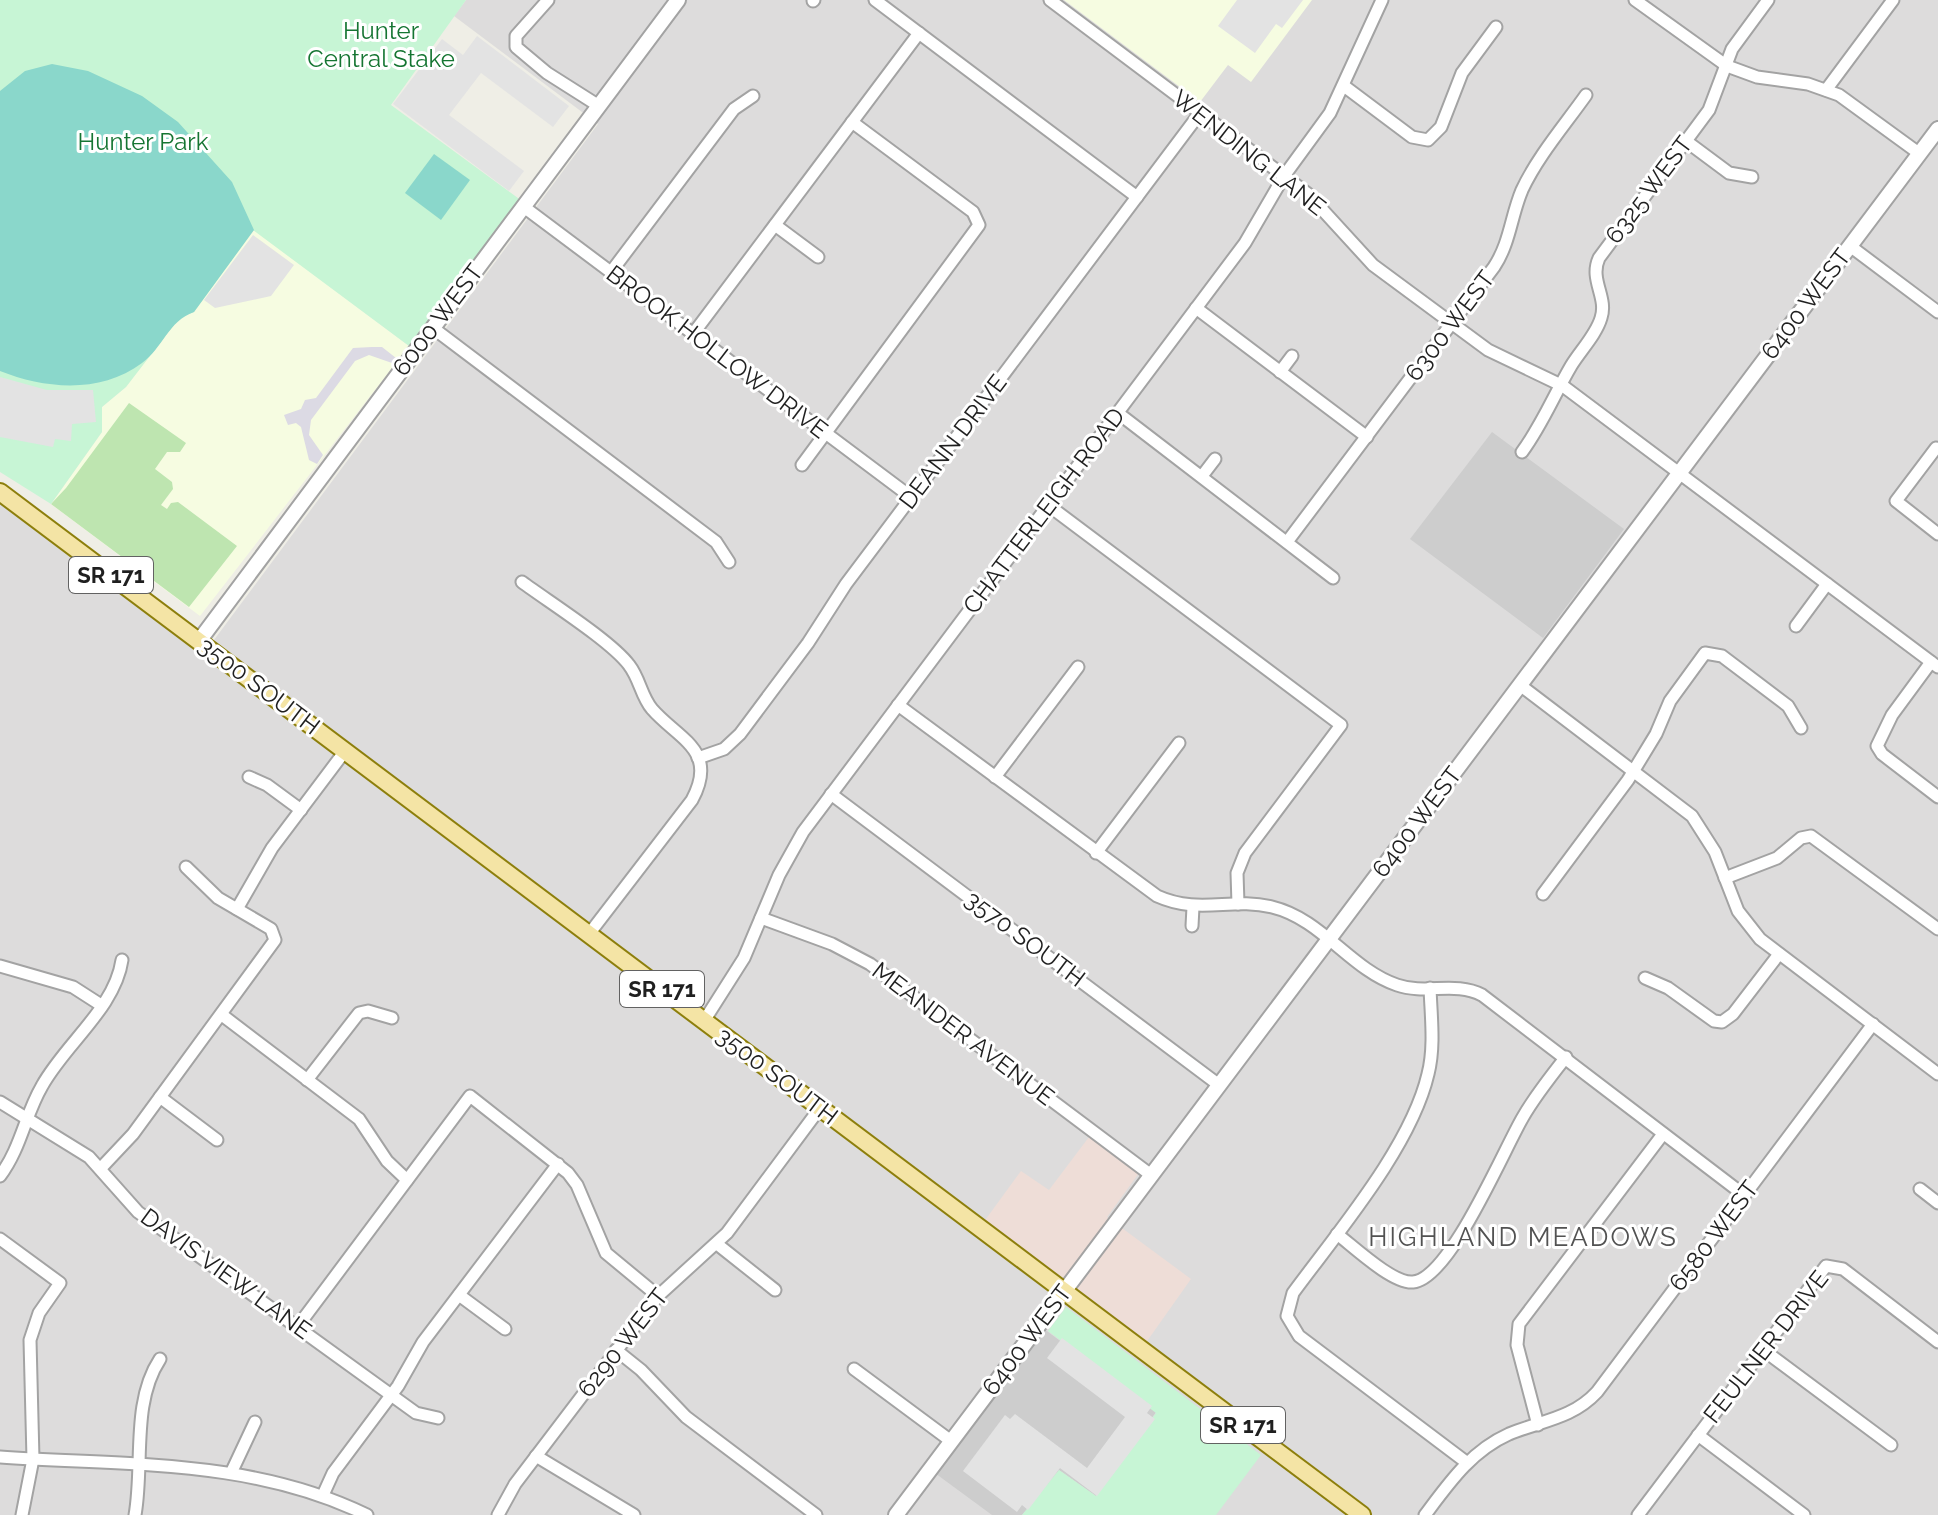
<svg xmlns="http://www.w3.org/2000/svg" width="1938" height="1515" font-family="Raleway,sans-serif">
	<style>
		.residential { fill: #dddcdc }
		.commercial { fill: #eeddd7 }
		.education { fill: #f6fce1 }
		.religious { fill: #cdcdcd }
		.grass { fill: #bee5b0 }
		.park { fill: #c7f5d5 }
		.pitch { fill: #8ad7cb }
		.parking { fill: #e3e3e3 }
		.plaza { fill: #dcdae4 }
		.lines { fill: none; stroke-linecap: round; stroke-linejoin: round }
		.minor-casing { stroke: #a3a3a3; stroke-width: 15 }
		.tertiary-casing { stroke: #a3a3a3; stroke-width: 18 }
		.primary-casing { stroke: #8d7f0c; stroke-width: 20 }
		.minor { stroke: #fff; stroke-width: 11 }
		.tertiary { stroke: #fff; stroke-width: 14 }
		.primary { stroke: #f4e4a5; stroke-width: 16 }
		.labels { text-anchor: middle; stroke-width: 6; stroke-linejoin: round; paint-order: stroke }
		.shield { fill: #fff; stroke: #626262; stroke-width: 2 }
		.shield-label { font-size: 22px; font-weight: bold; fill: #1f1f1f }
		.park-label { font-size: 24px; fill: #157532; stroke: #fff }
		.street-label { font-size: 24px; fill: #1f1f1f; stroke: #fff }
		.neighbourhood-label { font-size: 26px; letter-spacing: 2px; fill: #525252; stroke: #fff }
	</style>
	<rect width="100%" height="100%" fill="#efeee6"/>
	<path class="residential" d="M466,0H1938V1515H0V495L208,648L598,124L454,16Z"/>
	<path class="commercial" d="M1089,1137L1139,1173L1107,1217L1191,1279L1145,1344L983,1223L1021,1171L1049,1190Z"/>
	<g class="education">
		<path d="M1064,0H1312L1251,82L1228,65L1200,102Z"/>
		<path d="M254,230L409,346L200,616L51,504L102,432V407L126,387L180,317L194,312Z"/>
	</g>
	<g class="religious">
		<path d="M1492,432L1624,529L1543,638L1410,539Z"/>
		<path d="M1036,1323L1156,1412L1096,1496L1059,1470L1022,1515H992L928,1468Z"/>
	</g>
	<path class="grass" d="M129,403L186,443L180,452H167L155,469L172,482L173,489L161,505L167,509L171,503L178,502L237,546L189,607L51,504L66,488Z"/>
	<g class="park">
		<path d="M0,0H466L391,105L522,201L409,346L253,230L194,312L180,317L126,387L102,407V432L51,504L0,472Z"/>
		<path d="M1066,1307L1261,1455L1216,1515H1022L1059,1470L1096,1496L1156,1413L1048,1331Z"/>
	</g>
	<g class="pitch">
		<path d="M52,64L88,71L142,96L178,122L232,182L254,230L194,312C168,321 163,348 142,363C101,394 45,389 0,371V91L25,71Z"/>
		<path d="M434,154L470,180L441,220L405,193Z"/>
	</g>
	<g class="parking">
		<path d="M1237,0H1303L1282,28L1276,24L1255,53L1218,26Z"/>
		<path d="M477,36L569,106L553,127L481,73L449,115L524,171L509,191L393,104L442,39L463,55Z"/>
		<path d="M253,235L294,265L271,296L215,308L204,300Z"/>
		<path d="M0,377L47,390H93L96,422L72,424L71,441L55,439L53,447L0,437Z"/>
		<path d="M1062,1338L1152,1406L1147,1413L1155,1419L1097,1496L1060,1468L1028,1510L1022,1505L1017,1512L963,1471L1005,1415L1010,1419L1015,1414L1087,1468L1125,1417L1047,1358Z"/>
	</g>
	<path class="plaza" d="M372,347H382L396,358L392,363L369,355L355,361L311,420L309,435L323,455L317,464L309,460L301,427L296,423L288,425L284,415L301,409L305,400L316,398L353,348Z"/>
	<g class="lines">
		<g class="minor-casing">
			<g id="minor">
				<path d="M548,0L516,36V47L547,73L599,106"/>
				<path d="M875,0L1137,197"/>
				<path d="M1050,0L1308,194L1373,265L1488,350L1563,386L1938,667"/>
				<path d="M1635,0L1727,66L1757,77L1808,84L1839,95L1920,154"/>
				<path d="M813,1L814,0"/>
				<path d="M1344,86L1412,137L1428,140L1441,127L1462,73L1496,27"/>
				<path d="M1826,90L1893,0"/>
				<path d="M1686,141L1729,173L1752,177"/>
				<path d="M524,207L911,497"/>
				<path d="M775,225L818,257"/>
				<path d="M1850,246L1938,312"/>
				<path d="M611,272L734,109L753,96"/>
				<path d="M1196,308L1367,437"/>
				<path d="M433,328L716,542L729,562"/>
				<path d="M693,334L919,33"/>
				<path d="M1280,372L1292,356"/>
				<path d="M1118,413L1333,578"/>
				<path d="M1936,448L1896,501L1938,534"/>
				<path d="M1522,452C1542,425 1554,395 1571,366C1580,351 1596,335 1601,318C1608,297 1589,280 1599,258L1709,110L1732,49L1768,0"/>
				<path d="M802,465L979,225L973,212L852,122"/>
				<path d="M1202,476L1215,459"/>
				<path d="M1048,505L1341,725L1245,853L1237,873L1238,904"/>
				<path d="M1287,542L1494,267C1510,243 1511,216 1522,190C1538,156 1564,126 1586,95"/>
				<path d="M522,582C549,602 611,641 629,665C640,679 641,696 652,709C678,739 719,750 692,800L589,934"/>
				<path d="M1796,626L1827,584"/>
				<path d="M1931,662L1892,715L1877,746L1882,754L1938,797"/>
				<path d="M1520,685L1692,816L1715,852L1738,911L1760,939L1938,1074"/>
				<path d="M898,705L1157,896C1199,915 1231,897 1272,907C1322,919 1350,969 1397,985C1426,995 1455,981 1482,995L1744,1195"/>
				<path d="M698,758L724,749L740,734L808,643L846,584L1200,113"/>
				<path d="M249,777L267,785L301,810"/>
				<path d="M995,777L1078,667"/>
				<path d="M831,794L1219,1085"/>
				<path d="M1096,853L1179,743"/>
				<path d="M1725,878L1777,858L1801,838L1811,836L1938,929"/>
				<path d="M1543,894L1628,780L1656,734L1670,701L1705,653L1722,656L1788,706L1801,728"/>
				<path d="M237,909L272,848L345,751"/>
				<path d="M761,918L832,944L870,964L1151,1175"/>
				<path d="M1192,926L1193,907"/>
				<path d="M0,966L73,987L101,1005"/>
				<path d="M1645,978L1668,988L1714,1021L1722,1022L1733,1014L1779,954"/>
				<path d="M1430,988C1431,1016 1435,1047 1428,1074C1411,1147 1337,1233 1293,1293L1287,1316L1299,1336L1466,1462"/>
				<path d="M222,1015L359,1119L387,1161L407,1180"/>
				<path d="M704,1021L744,958L779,875L803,832L1245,243L1284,176L1330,113L1382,0"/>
				<path d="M307,1080L359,1013L368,1011L392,1018"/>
				<path d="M160,1097L217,1140"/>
				<path d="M0,1102L89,1157L138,1212L416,1413L438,1418"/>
				<path d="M101,1168L133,1134L275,940L271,929L218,898L186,867"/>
				<path d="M0,1176C21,1148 25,1115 42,1086C65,1044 115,1008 122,960"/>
				<path d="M1920,1189L1938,1203"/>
				<path d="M1337,1234C1354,1247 1393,1284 1413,1282C1450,1279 1504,1149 1523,1117C1535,1096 1551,1076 1566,1057"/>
				<path d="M0,1239L60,1283L39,1313L30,1340L33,1459L22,1515"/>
				<path d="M717,1244L775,1290"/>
				<path d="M459,1295L505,1329"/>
				<path d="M298,1326L470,1096L568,1173L577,1185L606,1253L658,1296"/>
				<path d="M1762,1349L1891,1445"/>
				<path d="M616,1350L641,1370L686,1417L816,1515"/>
				<path d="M854,1369L951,1441"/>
				<path d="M1538,1425L1517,1345L1519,1324L1663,1134"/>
				<path d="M1698,1435L1804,1515"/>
				<path d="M536,1456L634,1515"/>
				<path d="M0,1457C126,1466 250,1458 367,1515"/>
				<path d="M232,1471L255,1422"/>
				<path d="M323,1495L333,1473L398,1386L423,1342L558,1164"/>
				<path d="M135,1515C144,1465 131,1403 160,1359"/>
				<path d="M498,1515L515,1484L658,1296L727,1233L820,1108"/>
				<path d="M1425,1515C1449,1483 1471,1451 1509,1434C1540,1421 1572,1419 1597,1392L1873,1024"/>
				<path d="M1638,1515L1826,1266L1843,1269L1938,1342"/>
			</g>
		</g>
		<g class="tertiary-casing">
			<g id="tertiary">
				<path d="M199,641L678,0"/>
				<path d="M896,1515L1938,129"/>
			</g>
		</g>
		<g class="primary-casing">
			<path id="primary" d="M0,492L1362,1515"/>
		</g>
		<use href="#minor" class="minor"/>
		<use href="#tertiary" class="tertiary"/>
		<use href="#primary" class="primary"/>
	</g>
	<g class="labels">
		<g class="shield">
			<rect x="69" y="557" width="84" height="36" rx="6"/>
			<rect x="620" y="971" width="84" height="36" rx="6"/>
			<rect x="1201" y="1407" width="84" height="36" rx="6"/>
		</g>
		<g class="shield-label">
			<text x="111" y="583">SR 171</text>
			<text x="662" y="997">SR 171</text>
			<text x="1243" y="1433">SR 171</text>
		</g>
		<g class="park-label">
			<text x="381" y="39">Hunter<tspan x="381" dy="28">Central Stake</tspan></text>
			<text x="143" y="150">Hunter Park</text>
		</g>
		<g class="street-label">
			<text transform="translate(1249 153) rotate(38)" y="8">WENDING LANE</text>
			<text transform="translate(1649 190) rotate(-53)" y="8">6325 WEST</text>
			<text transform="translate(1806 304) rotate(-53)" y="8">6400 WEST</text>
			<text transform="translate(438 320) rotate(-53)" y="8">6000 WEST</text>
			<text transform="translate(1450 326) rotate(-53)" y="8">6300 WEST</text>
			<text transform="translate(717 352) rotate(37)" y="8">BROOK HOLLOW DRIVE</text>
			<text transform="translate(953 442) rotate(-53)" y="8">DEANN DRIVE</text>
			<text transform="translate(1044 511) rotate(-53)" y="8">CHATTERLEIGH ROAD</text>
			<text transform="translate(259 686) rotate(37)" y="8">3500 SOUTH</text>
			<text transform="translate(1417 822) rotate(-53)" y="8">6400 WEST</text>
			<text transform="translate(1025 939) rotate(37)" y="8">3570 SOUTH</text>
			<text transform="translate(963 1034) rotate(37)" y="8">MEANDER AVENUE</text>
			<text transform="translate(777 1076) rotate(37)" y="8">3500 SOUTH</text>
			<text transform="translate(1714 1236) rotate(-53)" y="8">6580 WEST</text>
			<text transform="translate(226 1274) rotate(36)" y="8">DAVIS VIEW LANE</text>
			<text transform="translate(1027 1340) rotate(-53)" y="8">6400 WEST</text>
			<text transform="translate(623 1343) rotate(-52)" y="8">6290 WEST</text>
			<text transform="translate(1766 1347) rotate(-52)" y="8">FEULNER DRIVE</text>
		</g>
		<g class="neighbourhood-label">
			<text x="1523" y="1246">HIGHLAND MEADOWS</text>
		</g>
	</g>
</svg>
